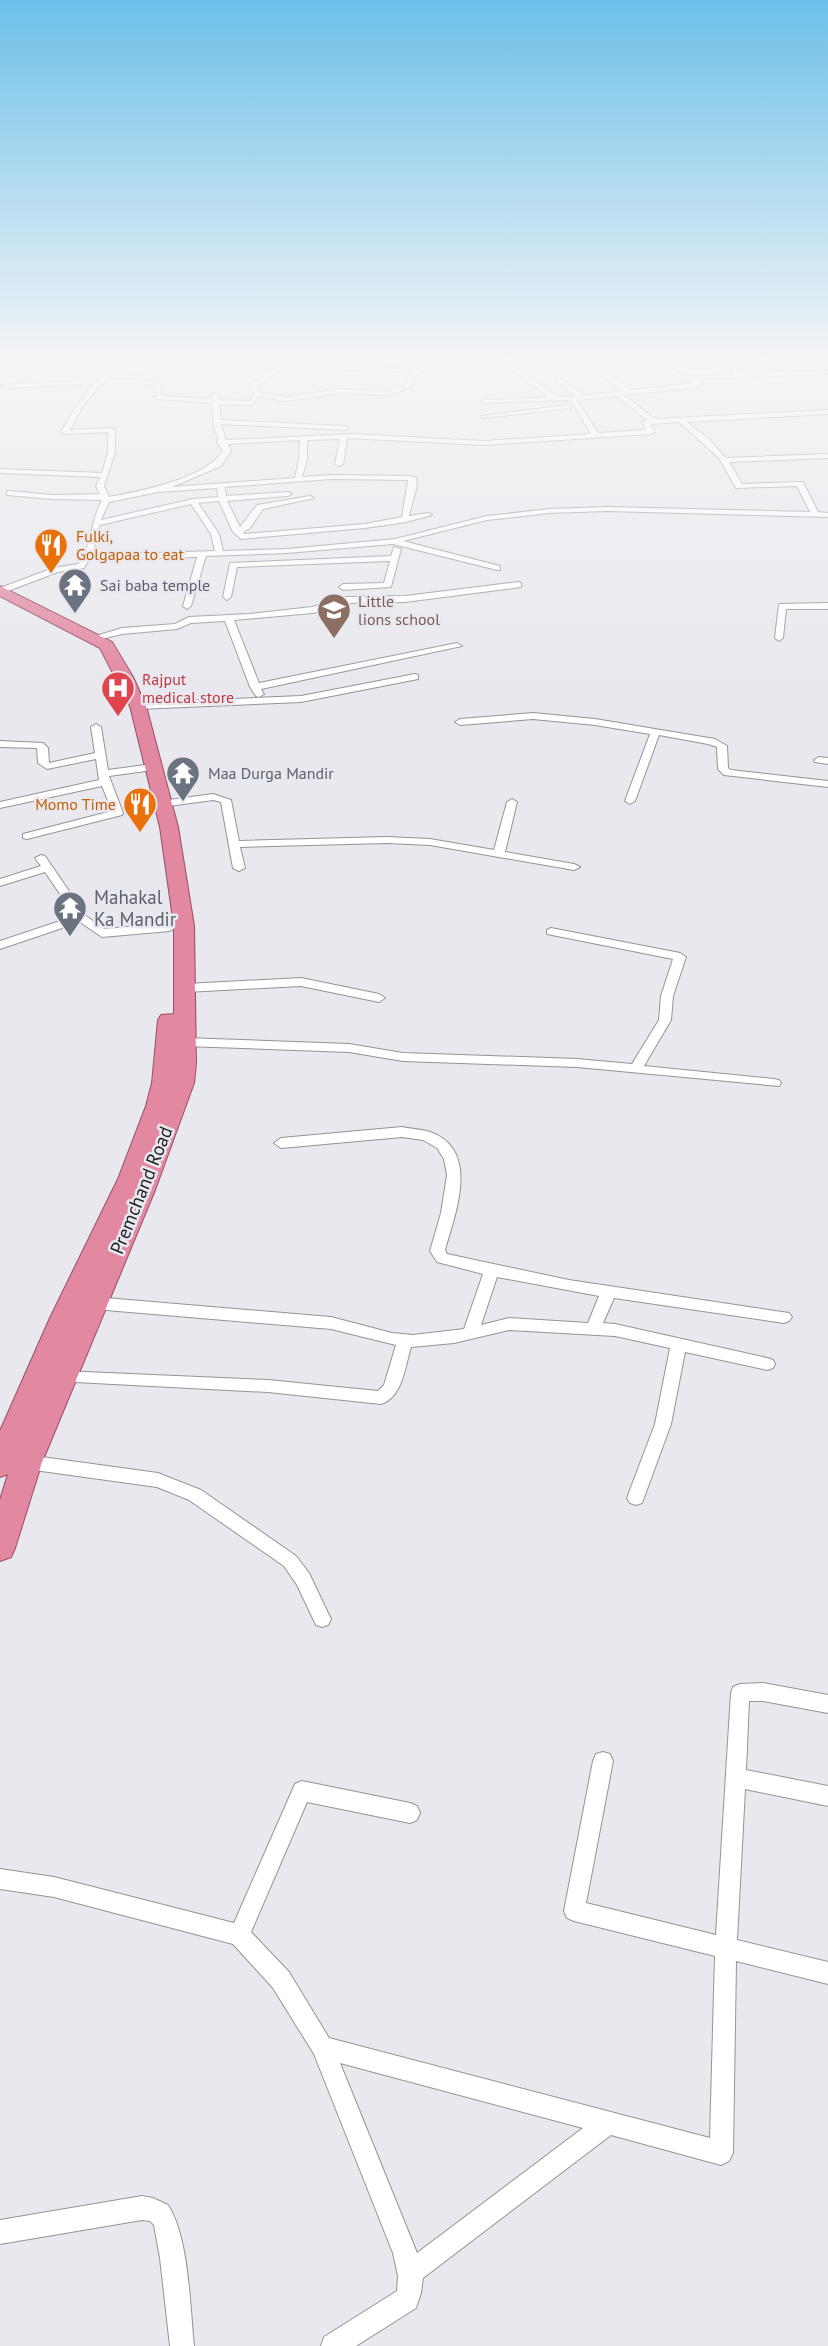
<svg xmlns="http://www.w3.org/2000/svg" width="828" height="2346" font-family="'PT Sans',sans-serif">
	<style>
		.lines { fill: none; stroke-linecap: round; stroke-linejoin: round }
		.minor-casing { stroke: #949399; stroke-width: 2 }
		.trunk-casing { stroke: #985064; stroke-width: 2 }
		.minor { fill: #fff; fill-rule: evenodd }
		.trunk { fill: #e288a0; fill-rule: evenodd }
		.labels { text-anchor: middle; stroke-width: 5; stroke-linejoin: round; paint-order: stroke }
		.far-food-label { font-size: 16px; fill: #c56008; stroke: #e8e8ee; text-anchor: start }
		.far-worship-label { font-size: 16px; fill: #5b616d; stroke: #e8e8ee; text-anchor: start }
		.far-education-label { font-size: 16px; fill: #785e54; stroke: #e8e8ee; text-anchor: start }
		.far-health-label { font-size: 16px; fill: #be3a42; stroke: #e8e8ee; text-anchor: start }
		.worship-label { font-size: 19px; fill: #5b616d; stroke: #e8e8ee; text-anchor: start }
		.street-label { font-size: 19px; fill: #1e1e20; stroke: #e8e8ee }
	</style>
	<rect width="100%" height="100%" fill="#e8e8ee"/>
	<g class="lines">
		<g class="minor-casing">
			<g id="minor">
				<path d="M0,361H6L0,369Z"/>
				<path d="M243,361L279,365L283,361H291L422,370L414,377L410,388L387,395L341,393L286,401L259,396L252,405L219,404L221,420L345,426L349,428L345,430L221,424L226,440L351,434L484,441L591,434L571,400L482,403L484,400L549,397L500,361H540L514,366L557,397L576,396L556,379L558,376L584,395L623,391L589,366V364L603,361L596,365L631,390L695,383L694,380L678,378L654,361C667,361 672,372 683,375C698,379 718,374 734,374L725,361H731L740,373L828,370V374L701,379L700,385L693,388L624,395L655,419L828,410V414L687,422L709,439L726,458L828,454V458L729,462L742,484L803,482L818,512L828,513V517L607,511L549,513L487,520L403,541L500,566V570H497L393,544L287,553L206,556L191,606L187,609L183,606L197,557L89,560L84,568L58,572L0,594V588L53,568L78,564C92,546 91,520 102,500L52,499L7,495V491H10L52,495L100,494L96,486L100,477L0,473V469L102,473L108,452V432L65,434L61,432L77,405L94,384L3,388L1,385L97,380L104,374L157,376L155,379L106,378L105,383L101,384L83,406L70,430L111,428L115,430V452L104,486L109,497C141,491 204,479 223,451L217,442L219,440L214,428L212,403L156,399V386L143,384V382L161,383V396L212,399V395L215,393L218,395L219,400L250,401L254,394L250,385L274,368ZM287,365L337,370L412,372L408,376L405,386L387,391L341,389L286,397L259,392L256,387ZM617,396L647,420L642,422L646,430L598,433L577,400ZM679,422L719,458L736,488L797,486L810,512L607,507L549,509L487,516L395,539L287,549L223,551L219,534L198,503L219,501L233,532L241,539L365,528L406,522L432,515L428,513L409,516L417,485L416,478L410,476L332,475L302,477L307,459V440L340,439L335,464L339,466L343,464L347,438L484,445L651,434L655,432L650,424ZM300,440L299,459L295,478L172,487L221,466L231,451L228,444ZM332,479L408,480L402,517L365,524L244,534L243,532L250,528L263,509L314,498L310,496L257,505L240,527L227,501L288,496L292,494L288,492L226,496L225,487ZM217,488L218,497L193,499L101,520L109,502L158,492ZM191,504L211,534L215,551L92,555L100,525Z"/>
				<path d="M828,361V364L801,362V361Z"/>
				<path d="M569,405L571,408L483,418L480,416Z"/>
				<path d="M394,547L401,549L391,587L343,590L339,587L343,584L384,583L390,561L237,567L231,597L227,600L223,597L230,563L391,556Z"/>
				<path d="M518,582L521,583V587L405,602L348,603L313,613L234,620L259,683L457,643L462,646L261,689L264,694L259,697L256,696L250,687L225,621L191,623L177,629L122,634L93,641L89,638L122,628L175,624L189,617L250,614L312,607L347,597L405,596Z"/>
				<path d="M828,603V609H786L783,638L779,641L775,638L779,604Z"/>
				<path d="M415,674L418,675V679L301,702L138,709L133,706L138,703L301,696Z"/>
				<path d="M533,713L595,719L715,739L727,746L728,768L731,770L828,781V787L724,775L718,769L717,747L708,744L659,735L635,801L630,804L625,801L650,734L595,725L533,719L460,725L455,722L460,719Z"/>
				<path d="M96,724L101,727L108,770L153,764L158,767L153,770L109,776L123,813L122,815L27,839L23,838V834L112,811L102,786L0,808V802L99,780L96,759L47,769L38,763L37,748L0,747V741L43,743L48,748L49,763L95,753L91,727Z"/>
				<path d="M819,757L828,758V764L815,762L814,760Z"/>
				<path d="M213,794L231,800L239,841L387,837L430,839L494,850L507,802L512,799L517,802L505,852L574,864L580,867L574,870L430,845L387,843L240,847L245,868L239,871L233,868L221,802L213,800L161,807L156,804L161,801Z"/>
				<path d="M41,855L45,856L86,916L104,929L170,923L176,927L170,931L102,937L80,922L0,949V941L75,916L45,872L0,886V879L41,866L35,858Z"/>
				<path d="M551,928L680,953L686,957L673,996L671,1020L644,1066L774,1079L779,1080L781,1083L779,1086L577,1067L403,1061L349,1052L185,1046L179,1042L185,1038L349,1044L403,1053L577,1059L632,1064L659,1020L661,996L673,959L547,934V930Z"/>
				<path d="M301,978L379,994L385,998L379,1002L301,986L186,992L180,988L186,984Z"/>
				<path d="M402,1127C411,1129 421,1129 430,1132C481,1150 455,1214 445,1250L447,1254L569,1280L789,1313L792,1317L789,1321L784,1323L614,1298L603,1323L615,1324L767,1358L773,1360L775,1364L773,1368L767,1370L685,1352L671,1424L642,1503L636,1505L630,1503L627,1498L655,1424L670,1348L615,1336L509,1330L454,1343L411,1347C405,1366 403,1397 381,1404L268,1392L56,1381L54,1377L56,1373L62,1371L268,1380L378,1391L384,1385L396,1345L331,1329L94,1309L89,1307L86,1303L89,1299L94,1297L331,1317L392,1333L413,1335L464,1329L483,1274L437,1262L430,1251L441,1213L447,1175L444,1159L437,1148L423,1140L402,1137L281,1148L274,1143L281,1138ZM497,1277L599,1296L588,1323L509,1318L481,1325Z"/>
				<path d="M27,1455L158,1473L201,1490L296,1556L309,1573L328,1613L331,1619L328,1625L322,1627L316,1625L297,1585L284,1566L189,1500L157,1487L27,1469L21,1467L19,1462L21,1457Z"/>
				<path d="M763,1683L828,1695V1713L763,1701H749L746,1770L828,1786V1806L745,1789L737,1940L828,1962V1984L736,1961L733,2153L729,2161L721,2165L611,2135L423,2278L421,2293L416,2308L356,2346H321L324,2337L397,2291L398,2276L393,2253L314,2054L273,1988L233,1944L54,1897L0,1889V1869L54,1877L234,1923L295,1784L302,1781L410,1803L417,1806L420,1813L417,1820L410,1823L307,1802L251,1932L289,1972L329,2038L710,2138L715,1956L574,1921L567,1918L564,1911L593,1761L596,1754L603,1752L610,1754L613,1761L586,1903L716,1935L731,1693L733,1687L740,1684ZM340,2063L583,2128L417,2253Z"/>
				<path d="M142,2196L153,2198L168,2205C189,2237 190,2307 194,2346H170L160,2258L154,2225L150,2221L142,2220L0,2244V2220Z"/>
			</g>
		</g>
		<g class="trunk-casing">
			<path id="trunk" d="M0,586L112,642L133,677L146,706L178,827L194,926L196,1063L194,1083L155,1190L42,1462L15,1548L11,1557L0,1561V1500L8,1474L0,1477V1431L50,1318L118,1179L146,1106L152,1083L158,1020L161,1015L174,1014V926L160,827L130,706L100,648L0,596Z"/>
		</g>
		<use href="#minor" class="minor"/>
		<use href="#trunk" class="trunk"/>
	</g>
	<linearGradient id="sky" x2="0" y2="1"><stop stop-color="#6cc0e9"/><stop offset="0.52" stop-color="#f5f5f7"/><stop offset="1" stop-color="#f5f5f7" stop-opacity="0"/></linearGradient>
	<rect width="828" height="690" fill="url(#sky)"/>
	<defs>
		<g id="restaurant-pin" transform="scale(1.75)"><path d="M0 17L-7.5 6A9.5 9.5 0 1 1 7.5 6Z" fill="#e8710a" stroke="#e8e8ee"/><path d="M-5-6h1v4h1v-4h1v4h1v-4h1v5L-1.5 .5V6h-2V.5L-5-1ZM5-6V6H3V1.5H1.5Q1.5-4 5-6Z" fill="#fff"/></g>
		<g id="temple-pin" transform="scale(1.75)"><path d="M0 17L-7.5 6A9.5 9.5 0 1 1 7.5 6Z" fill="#6b7280" stroke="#e8e8ee"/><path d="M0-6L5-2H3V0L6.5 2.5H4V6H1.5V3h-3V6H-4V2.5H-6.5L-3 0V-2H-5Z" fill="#fff"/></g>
		<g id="school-pin" transform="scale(1.75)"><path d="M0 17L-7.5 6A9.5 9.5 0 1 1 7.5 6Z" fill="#8d6e63" stroke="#e8e8ee"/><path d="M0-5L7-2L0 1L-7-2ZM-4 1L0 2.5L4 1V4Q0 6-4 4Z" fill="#fff"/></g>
		<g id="hospital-pin" transform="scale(1.75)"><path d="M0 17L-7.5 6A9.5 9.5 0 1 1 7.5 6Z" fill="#e0444e" stroke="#e8e8ee"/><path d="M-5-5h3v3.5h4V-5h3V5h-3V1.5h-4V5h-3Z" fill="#fff"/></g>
	</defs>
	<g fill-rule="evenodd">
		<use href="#restaurant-pin" x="51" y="545"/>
		<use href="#temple-pin" x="75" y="585"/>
		<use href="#school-pin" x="334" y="610"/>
		<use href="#hospital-pin" x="118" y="688"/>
		<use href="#temple-pin" x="183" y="773"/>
		<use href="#restaurant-pin" x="140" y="804"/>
		<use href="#temple-pin" x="70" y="908"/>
	</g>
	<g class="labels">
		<g class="far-food-label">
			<text x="76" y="542">Fulki,<tspan x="76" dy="18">Golgapaa to eat</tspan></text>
			<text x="116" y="810" text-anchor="end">Momo Time</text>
		</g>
		<g class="far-worship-label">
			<text x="100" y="591">Sai baba temple</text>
			<text x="208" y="779">Maa Durga Mandir</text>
		</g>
		<g class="far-education-label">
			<text x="358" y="607">Little<tspan x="358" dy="18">lions school</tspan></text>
		</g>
		<g class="far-health-label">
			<text x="142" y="685">Rajput<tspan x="142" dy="18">medical store</tspan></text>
		</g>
		<g class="worship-label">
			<text x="94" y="904">Mahakal<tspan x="94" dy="22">Ka Mandir</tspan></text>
		</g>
		<g class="street-label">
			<text transform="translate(141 1190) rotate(-68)" y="7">Premchand Road</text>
		</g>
	</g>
</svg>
